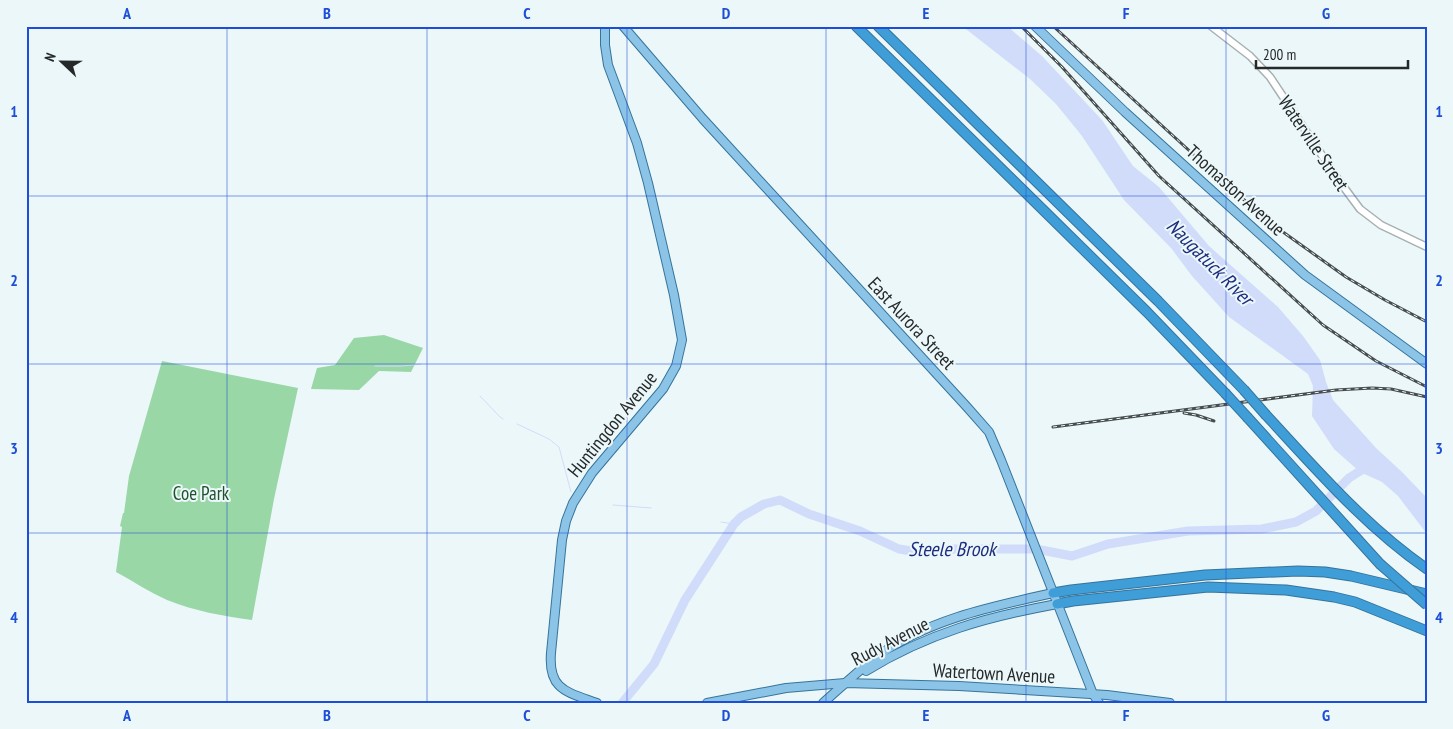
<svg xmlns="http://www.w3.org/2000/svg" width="1453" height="729" font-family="'PT Sans Narrow',sans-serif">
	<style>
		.green { fill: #99d7a6 }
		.water { fill: #d1dcfa }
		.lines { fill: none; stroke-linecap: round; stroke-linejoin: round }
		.stream { stroke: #d1dcfa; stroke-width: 1 }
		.river { stroke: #d1dcfa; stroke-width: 9 }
		.minor-casing { stroke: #a7b1b2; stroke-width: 9 }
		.major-casing { stroke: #36749b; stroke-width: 10 }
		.highway-casing { stroke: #36749b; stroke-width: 11 }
		.minor { stroke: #fff; stroke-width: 6 }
		.major { stroke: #8cc4e8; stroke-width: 8 }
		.highway { stroke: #3f9dd8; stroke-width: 9 }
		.rail-casing { stroke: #474d4e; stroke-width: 3 }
		.rail { stroke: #ecf7f9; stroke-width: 1; stroke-dasharray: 4; stroke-linecap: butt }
		.highway-bridge-casing { stroke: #36749b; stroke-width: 11; stroke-linecap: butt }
		.highway-bridge { stroke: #3f9dd8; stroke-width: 9 }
		.grid { fill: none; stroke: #1d4ed8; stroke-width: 1; stroke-opacity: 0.55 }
		.labels { text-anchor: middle; stroke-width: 4; stroke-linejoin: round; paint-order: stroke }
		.street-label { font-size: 19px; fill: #25292a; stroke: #ecf7f9 }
		.park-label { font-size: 19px; fill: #1e522d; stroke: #ecf7f9 }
		.water-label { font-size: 20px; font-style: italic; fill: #1e2d7f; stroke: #ecf7f9 }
		.neatline { fill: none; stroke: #1d4ed8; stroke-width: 2 }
		.grid-label { font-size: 16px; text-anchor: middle; font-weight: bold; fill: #1d4ed8 }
	</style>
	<rect width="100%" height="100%" fill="#ecf7f9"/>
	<g class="green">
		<path d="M384,335L423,348L411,372L379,371L359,390L311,389L317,368L335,365L354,338Z"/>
		<path d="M162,361L298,388L274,499L252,620C223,616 194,611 167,600C149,592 133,581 116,572L122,527L120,526L123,513H124L129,476Z"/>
	</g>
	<path class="water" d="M962,26H1007L1042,56L1102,120L1133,166L1159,187L1209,246L1278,307L1303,336L1320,360L1326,382L1333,400L1376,448L1402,472L1427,498V534L1398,496L1382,482L1360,472L1334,449L1312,416L1313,386L1308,374L1229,317L1192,276L1171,248L1124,200L1082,136L1056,104L1030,79Z"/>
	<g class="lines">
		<g class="stream">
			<path d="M375,366H402L421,364"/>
			<path d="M480,396L500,417L503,419"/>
			<path d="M517,424L549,439L559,447L571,492"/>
			<path d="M613,505L651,508"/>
			<path d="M721,522L734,524"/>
		</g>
		<path class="river" d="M622,703L654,664L685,600L734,524L741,517L764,504L780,500L809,514L860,531L899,549L918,552L955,549H1036L1072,556L1108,544L1188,531L1262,529L1296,522L1316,511L1349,478L1368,466"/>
		<g class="minor-casing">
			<path id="minor" d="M1211,26L1250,56L1270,77L1337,178L1360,209L1381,225L1427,247"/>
		</g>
		<g class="major-casing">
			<g id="major">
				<path d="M623,26L703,119L967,407L989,432L1001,460L1093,694L1099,703"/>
				<path d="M1035,26L1125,112L1305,275L1427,364"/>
				<path d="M866,671C928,633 987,617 1057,604"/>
				<path d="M597,703C567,692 548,690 551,653L562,540L566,521L573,503L592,473L663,389L676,366L682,340L674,295L648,183L637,143L608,65L605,45V26"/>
				<path d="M707,703L786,688L845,683L959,686L1107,695L1170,703"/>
				<path d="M823,703C840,688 857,672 875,658C925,620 993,606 1053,593"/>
			</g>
		</g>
		<g class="highway-casing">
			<g id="highway">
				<path d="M856,26L1147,312L1225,393"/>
				<path d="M878,26L1158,301L1244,390"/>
				<path d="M1266,415C1317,470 1365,526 1427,569"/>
				<path d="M1248,418L1380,564"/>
				<path d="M1053,593L1071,590L1205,575L1298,571L1325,572L1351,576L1427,594"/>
				<path d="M1057,604L1073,601L1208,587L1286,590L1334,597L1355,602L1427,631"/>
			</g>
		</g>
		<use href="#minor" class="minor"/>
		<use href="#major" class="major"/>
		<use href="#highway" class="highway"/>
		<g class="rail-casing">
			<g id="rail">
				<path d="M1021,26L1062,67L1159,176L1323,325L1376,361L1427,387"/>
				<path d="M1053,26L1229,187L1276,227L1346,277L1385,300L1427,322"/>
				<path d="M1184,413L1196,415L1214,421"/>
				<path d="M1053,427L1336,390L1372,388L1391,389L1427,397"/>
			</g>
		</g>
		<use href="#rail" class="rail"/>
		<g class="highway-bridge-casing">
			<g id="highway-bridge">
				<path d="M1244,390L1266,415"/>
				<path d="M1225,393L1248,418"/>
				<path d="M1380,564L1427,605"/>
			</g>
		</g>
		<use href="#highway-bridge" class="highway-bridge"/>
	</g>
	<path class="grid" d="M227,26V703M427,26V703M627,26V703M826,26V703M1026,26V703M1226,26V703M26,196H1427M26,364H1427M26,533H1427"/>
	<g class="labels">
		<g class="street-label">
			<text transform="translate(1314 143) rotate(56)" y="7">Waterville Street</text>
			<text transform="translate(1236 190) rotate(42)" y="7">Thomaston Avenue</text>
			<text transform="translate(912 323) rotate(47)" y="7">East Aurora Street</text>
			<text transform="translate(612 424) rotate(-51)" y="7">Huntingdon Avenue</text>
			<text transform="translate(890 641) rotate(-27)" y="7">Rudy Avenue</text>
			<text transform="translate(994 673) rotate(3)" y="7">Watertown Avenue</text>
		</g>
		<g class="park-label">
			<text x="201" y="500">Coe Park</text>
		</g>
		<g class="water-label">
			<text transform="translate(1210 262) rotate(45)" y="7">Naugatuck River</text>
			<text x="952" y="556">Steele Brook</text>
		</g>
	</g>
	<rect width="1453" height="729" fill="none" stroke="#ecf7f9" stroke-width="55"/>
	<g transform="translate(62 62) rotate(292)" stroke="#ecf7f9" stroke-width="4" paint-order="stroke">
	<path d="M0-4L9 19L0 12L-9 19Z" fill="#25292a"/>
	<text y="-8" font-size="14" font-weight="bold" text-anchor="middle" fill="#25292a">N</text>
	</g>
	<path d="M1256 60v8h152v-8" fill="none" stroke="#25292a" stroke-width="2.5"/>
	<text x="1263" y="60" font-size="15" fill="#25292a" stroke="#ecf7f9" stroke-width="4" paint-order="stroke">200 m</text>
	<rect x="28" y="28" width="1398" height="674" class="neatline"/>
	<g class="grid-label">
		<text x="127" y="19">A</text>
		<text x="327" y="19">B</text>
		<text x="527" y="19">C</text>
		<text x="726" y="19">D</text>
		<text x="926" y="19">E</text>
		<text x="1126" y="19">F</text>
		<text x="1326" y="19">G</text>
		<text x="14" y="117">1</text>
		<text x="1439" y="117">1</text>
		<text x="14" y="286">2</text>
		<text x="1439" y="286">2</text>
		<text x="14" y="454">3</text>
		<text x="1439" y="454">3</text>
		<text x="14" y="623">4</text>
		<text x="1439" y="623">4</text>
		<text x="127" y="721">A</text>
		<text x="327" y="721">B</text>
		<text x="527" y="721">C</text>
		<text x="726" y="721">D</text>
		<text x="926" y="721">E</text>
		<text x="1126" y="721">F</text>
		<text x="1326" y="721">G</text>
	</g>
</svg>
